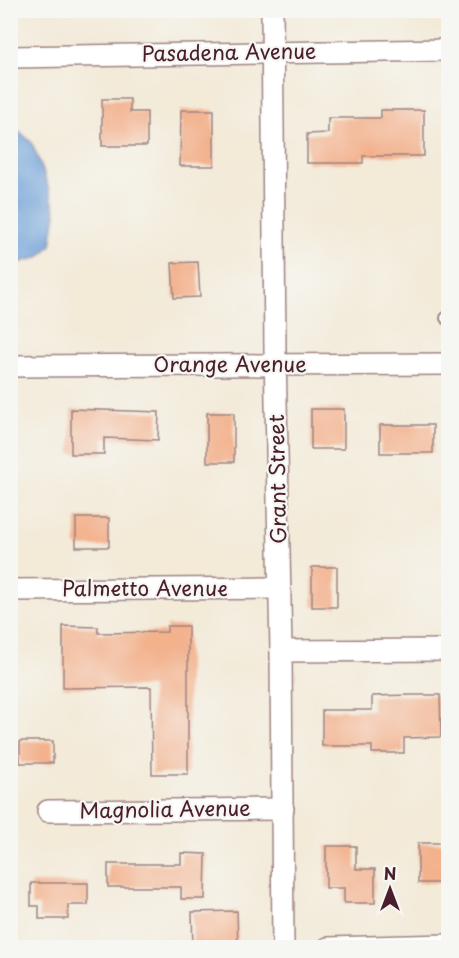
<svg xmlns="http://www.w3.org/2000/svg" width="459" height="958" font-family="'Playpen Sans',sans-serif">
	<style>
		.water { fill: #6b9ed7; stroke: #5a5e81; stroke-width: 1.5 }
		.building { fill: #f3b18c }
		.lines { fill: none; stroke-linecap: round; stroke-linejoin: round }
		.service-casing { stroke: #9e8482; stroke-width: 14 }
		.minor-casing { stroke: #9e8482; stroke-width: 24 }
		.service { stroke: #fff; stroke-width: 10 }
		.minor { stroke: #fff; stroke-width: 21 }
		.labels { text-anchor: middle; stroke-width: 4.5; stroke-linejoin: round; paint-order: stroke }
		.street-label { font-size: 21px; fill: #4a1f2b; stroke: #f6f6f2 }
	</style>
	<rect width="100%" height="100%" fill="#f6f6f2"/>
	<filter id="ink" filterUnits="userSpaceOnUse"><feTurbulence type="fractalNoise" baseFrequency=".0167" numOctaves="2"/><feDisplacementMap in="SourceGraphic" scale="12" xChannelSelector="R" yChannelSelector="G"/><feConvolveMatrix kernelMatrix="1 2 1 2 8 2 1 2 1" color-interpolation-filters="sRGB"/></filter>
	<filter id="wash" filterUnits="userSpaceOnUse"><feTurbulence type="fractalNoise" baseFrequency=".008" numOctaves="4" result="noise"/><feDisplacementMap in="SourceGraphic" scale="24" xChannelSelector="R" yChannelSelector="G"/><feGaussianBlur stdDeviation="1.35" result="paint"/><feColorMatrix in="noise" values="0 0 0 0 0 0 0 0 0 0 0 0 0 0 0 0 0 1.4 0 .05"/><feComposite in="paint" operator="in"/></filter>
	<g filter="url(#wash)">
		<rect width="100%" height="100%" fill="#f3ead8"/>
		<path class="water" d="M19,131L31,142L41,165L56,213L51,245L39,257L11,265V133Z"/>
		<g id="blocks">
			<g class="building">
				<path d="M102,99H130V112H147V146H102Z"/>
				<path d="M181,110H214V166H180Z"/>
				<path d="M381,110H424V156H363V163H307V134L328,133V118H381Z"/>
				<path d="M198,262L200,297L174,298L172,263Z"/>
				<path d="M71,409L159,412L158,440L104,438V454H71Z"/>
				<rect x="311" y="409" width="33" height="40"/>
				<rect x="207" y="413" width="27" height="49"/>
				<rect x="380" y="425" width="53" height="28"/>
				<rect x="76" y="518" width="33" height="29"/>
				<rect x="312" y="567" width="25" height="40"/>
				<path d="M63,626L98,627V633L167,632V626H188V774H152L151,687L63,688Z"/>
				<path d="M412,695H440L441,737L404,738V753H372V746H322V710H372V696Z"/>
				<rect x="20" y="741" width="33" height="22"/>
				<path d="M418,843H446V859H448V883H418Z"/>
				<path d="M326,846H356V869H375V903H344V888H326Z"/>
				<path d="M181,853L206,854L205,899H181V887H108V864H181Z"/>
				<path d="M31,883H88V905H68V919H39V906H31Z"/>
				<path d="M237,911L238,948H193L192,912Z"/>
			</g>
		</g>
	</g>
	<g filter="url(#ink)">
		<use href="#blocks" fill-opacity="0" stroke="#9e8482" stroke-width="1.5"/>
		<g class="lines">
			<g class="service-casing">
				<path id="service" d="M446,318L448,320"/>
			</g>
			<g class="minor-casing">
				<g id="minor">
					<path d="M272,10L275,351L281,651L283,948"/>
					<path d="M10,57L448,50"/>
					<path d="M10,366L448,364"/>
					<path d="M10,590L280,588"/>
					<path d="M281,651L448,650"/>
					<path d="M48,811L283,809"/>
					<path d="M328,948L448,945"/>
				</g>
			</g>
			<use href="#service" class="service"/>
			<use href="#minor" class="minor"/>
		</g>
	</g>
	<g class="labels">
		<g class="street-label">
			<text transform="translate(229 53) rotate(-1)" y="7">Pasadena Avenue</text>
			<text x="230" y="372">Orange Avenue</text>
			<text transform="translate(278 479) rotate(-91)" y="7">Grant Street</text>
			<text x="145" y="596">Palmetto Avenue</text>
			<text transform="translate(165 810) rotate(-1)" y="7">Magnolia Avenue</text>
		</g>
	</g>
	<rect width="459" height="958" fill="none" stroke="#f6f6f2" stroke-width="36"/>
	<g transform="translate(390 889)" stroke="#f6f6f2" stroke-width="4.5" paint-order="stroke">
	<path d="M0-4.5L10 22L0 15L-10 22Z" fill="#4a1f2b"/>
	<text y="-9" font-size="16" font-weight="bold" text-anchor="middle" fill="#4a1f2b">N</text>
	</g>
</svg>
